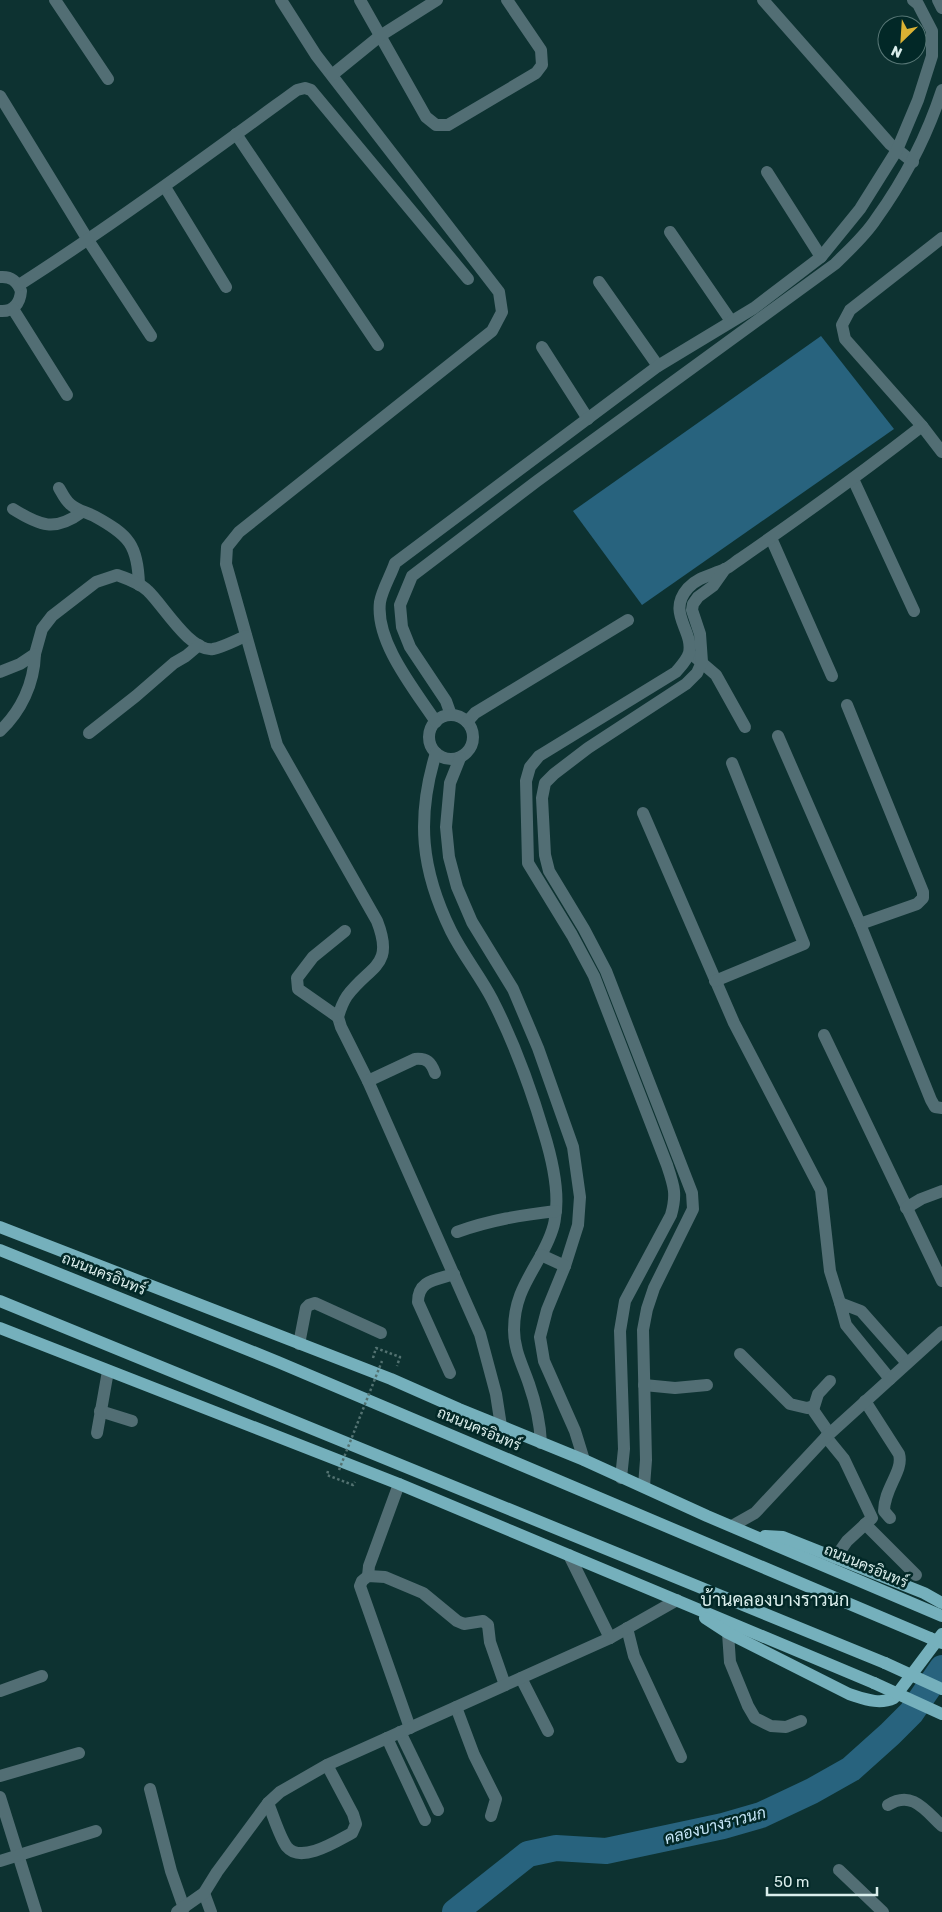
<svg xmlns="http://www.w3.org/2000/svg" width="942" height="1912" font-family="Rubik,Sarabun,sans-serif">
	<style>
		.water { fill: #28637e }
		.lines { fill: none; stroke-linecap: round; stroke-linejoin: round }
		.river { stroke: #28637e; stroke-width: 26 }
		.path { stroke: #537271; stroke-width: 2.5; stroke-dasharray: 2.5 2.5; stroke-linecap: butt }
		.minor { stroke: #526e74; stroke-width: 12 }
		.major { stroke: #75b0bc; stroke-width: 12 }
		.path-bridge { stroke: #537271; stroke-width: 2.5; stroke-dasharray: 2.5 2.5; stroke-linecap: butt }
		.major-bridge { stroke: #75b0bc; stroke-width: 12 }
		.labels { text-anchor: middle; stroke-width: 5; stroke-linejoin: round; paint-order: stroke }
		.street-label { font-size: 15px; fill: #daeeec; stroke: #022827 }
		.water-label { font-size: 16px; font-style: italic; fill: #c6e6f8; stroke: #022827 }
		.quarter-label { font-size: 18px; fill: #daeeec; stroke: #022827 }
	</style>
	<rect width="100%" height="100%" fill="#0d3231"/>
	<path class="water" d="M821,336L894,429L642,605L573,511Z"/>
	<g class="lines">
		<path class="river" d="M455,1912L528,1854L556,1848L606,1851L723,1826L761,1815L812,1791L851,1769L890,1734L911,1713L942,1668"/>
		<g class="path">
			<path d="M373,1358L376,1348L400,1357L397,1366"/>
			<path d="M328,1471L327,1475L353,1485L355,1482"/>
		</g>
		<g class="minor">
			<path d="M55,0L108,79"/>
			<path d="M281,0L316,55L499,292L502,312L492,331L239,532L227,547L226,564L277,745L377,921C395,967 370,965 347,996C343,1002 340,1010 338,1017L341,1027L368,1081L480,1334L496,1394L501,1426"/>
			<path d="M360,0L426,117L436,125H448L536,73L542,65L541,50L507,0"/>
			<path d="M763,0L890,144L913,162"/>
			<path d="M938,0L942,8"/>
			<path d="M332,75L380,36L437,0"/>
			<path d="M0,96L88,240L151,336"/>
			<path d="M236,134L378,345"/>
			<path d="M767,172L821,257"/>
			<path d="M165,187L226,287"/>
			<path d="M670,232L731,321"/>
			<path d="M942,238L850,310L842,325L845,339L922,426L942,452"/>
			<path d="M0,277C11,276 17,281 21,291C20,304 13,312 0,311"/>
			<path d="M599,282L658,366"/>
			<path d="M19,285C114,224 205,157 297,90L305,88L311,90L468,279"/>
			<path d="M13,309L67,395"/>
			<path d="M542,347L588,419"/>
			<path d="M853,479L914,611"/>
			<path d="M59,488C62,493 65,500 70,504C76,510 86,512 94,516C129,535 138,545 139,585"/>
			<path d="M13,509C40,526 55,532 82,512"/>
			<path d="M771,538L832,676"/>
			<path d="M695,657L716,675L745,727"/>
			<path d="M0,672L20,664L35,654L42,629L52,616L96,582L117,575C128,579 140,583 148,591C163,605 190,652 213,649C224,647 236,640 246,636"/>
			<path d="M847,705L923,892V898L917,904L860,924"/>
			<path d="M451,715L446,701L410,647L402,627L400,605L412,576L537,481L835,264C849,250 865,236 876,219C904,180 927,136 942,90"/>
			<circle cx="451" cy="737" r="22"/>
			<path d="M436,722C415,690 375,642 380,602C382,590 391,575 395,563L658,366L754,308L821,257L860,209L897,150L918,100L932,56V31L918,4L913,0"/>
			<path d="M467,722L475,713L628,620"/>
			<path d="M0,731C21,711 34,684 35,654"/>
			<path d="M89,733L136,696L174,663L186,656L199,645"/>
			<path d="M778,736L860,924L931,1100L935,1107L942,1108"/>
			<path d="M436,753C416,818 421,870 451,931C463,955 480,976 492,999C513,1040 531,1089 544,1133C552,1159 560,1191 555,1218C554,1230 546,1246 540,1257C526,1282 514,1299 514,1330C514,1350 523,1366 529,1384C536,1404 540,1422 541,1443"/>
			<path d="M460,758L450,783L446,827L449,857L457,887L472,922L513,989L538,1048L573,1147L580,1197L578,1225L565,1266L547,1310L540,1337L544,1361L575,1431L584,1460"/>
			<path d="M643,813L734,1023L821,1190L830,1271L840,1303"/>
			<path d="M715,981L804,944L732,763"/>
			<path d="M338,1017L298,989L297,978L313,957L345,931"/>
			<path d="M824,1035L942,1281"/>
			<path d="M368,1081L415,1059C427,1058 431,1062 435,1073"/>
			<path d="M906,1208L921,1199L942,1191"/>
			<path d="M457,1232C490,1220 522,1215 556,1211"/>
			<path d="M541,1255L565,1266"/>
			<path d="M299,1344L306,1308L309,1305L315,1303L381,1333"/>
			<path d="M740,1354L790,1404L807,1408L814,1406"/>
			<path d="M450,1373L418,1302C418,1280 436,1280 454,1274"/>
			<path d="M890,1379L846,1325L840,1303L861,1311L907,1363"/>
			<path d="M644,1385L675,1388L707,1385"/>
			<path d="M865,1401L899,1454C904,1471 884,1488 884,1511L890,1518"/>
			<path d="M100,1411L132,1421"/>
			<path d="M97,1433L108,1371"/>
			<path d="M829,1433L813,1410L818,1394L830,1381"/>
			<path d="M826,1437L844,1459L872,1518L847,1541L835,1558"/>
			<path d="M621,1478L624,1449L620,1331L625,1301L671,1215C677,1194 674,1186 667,1165L594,976L572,935L528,863L526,781L530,767L539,756L676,672C681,666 687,660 689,653C694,630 666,613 688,588C698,577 712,575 725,569C730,567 735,562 740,559C802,516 863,472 922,426"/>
			<path d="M644,1486L646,1460L643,1330L647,1309L654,1288L693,1209L692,1193L606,971L584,929L549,871L545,855L542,798L545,783L554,774L588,748L686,684L697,673L702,662L700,634L692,610L693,604L698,597L713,586L725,569"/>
			<path d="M865,1524L916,1575"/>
			<path d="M732,1526L755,1513L826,1437L942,1332"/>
			<path d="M569,1555L610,1638"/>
			<path d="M368,1576L369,1566L399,1484"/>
			<path d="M627,1628L634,1656L681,1757"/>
			<path d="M728,1633L730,1662L748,1706L755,1718L771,1726L786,1727L801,1721"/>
			<path d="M521,1678L548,1731"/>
			<path d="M0,1691L42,1676"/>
			<path d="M456,1707L474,1755L496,1799L491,1816"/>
			<path d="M410,1728L360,1586L362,1581L368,1576L385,1577L423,1593L457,1621L464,1624L483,1621L488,1625L490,1642L505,1685"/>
			<path d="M400,1732L438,1810"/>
			<path d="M387,1738L425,1820"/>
			<path d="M0,1776L79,1753"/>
			<path d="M150,1789L171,1871L184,1908"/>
			<path d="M0,1797L36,1912"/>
			<path d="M268,1803C273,1815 280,1838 287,1847C301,1864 337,1841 352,1833L356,1824L353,1814L327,1765"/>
			<path d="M888,1805C912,1790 925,1810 942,1826"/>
			<path d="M0,1861L96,1831"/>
			<path d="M839,1870L883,1912"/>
			<path d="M204,1893L211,1912"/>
			<path d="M177,1912L204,1893L217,1872L268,1803L280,1792L327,1765L610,1638L677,1600"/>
		</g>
		<g class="major">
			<path d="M0,1227L391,1379L459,1409L584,1460L707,1516L942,1616"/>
			<path d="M0,1250L278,1362L930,1638"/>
			<path d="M0,1301L885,1663"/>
			<path d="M0,1328L399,1484L874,1683"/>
			<path d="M765,1536L783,1537L924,1593L942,1603"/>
			<path d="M705,1618L728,1633L849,1694C865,1699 879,1705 894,1698L942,1634"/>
		</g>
		<path class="path-bridge" d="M339,1470L382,1361"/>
		<g class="major-bridge">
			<path d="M930,1638L942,1643"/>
			<path d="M885,1663L942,1689"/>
			<path d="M874,1683L942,1714"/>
		</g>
	</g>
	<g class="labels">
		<g class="street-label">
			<text transform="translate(104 1274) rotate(22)" y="5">ถนนนครอินทร์</text>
			<text transform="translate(479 1429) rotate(23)" y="5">ถนนนครอินทร์</text>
			<text transform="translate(866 1566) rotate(23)" y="5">ถนนนครอินทร์</text>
		</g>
		<g class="water-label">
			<text transform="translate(715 1825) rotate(-15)" y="6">คลองบางราวนก</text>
		</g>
		<g class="quarter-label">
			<text x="775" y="1606">บ้านคลองบางราวนก</text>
		</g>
	</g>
	<g transform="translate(902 40) rotate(205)"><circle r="24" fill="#022827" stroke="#587776"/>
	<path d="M0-4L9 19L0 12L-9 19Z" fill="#dbb233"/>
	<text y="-8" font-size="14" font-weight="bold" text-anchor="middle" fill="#daeeec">N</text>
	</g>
	<path d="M767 1887v8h110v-8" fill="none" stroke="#daeeec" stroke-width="2.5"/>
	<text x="774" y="1887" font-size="15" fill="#daeeec" stroke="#022827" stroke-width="4" paint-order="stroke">50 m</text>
</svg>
